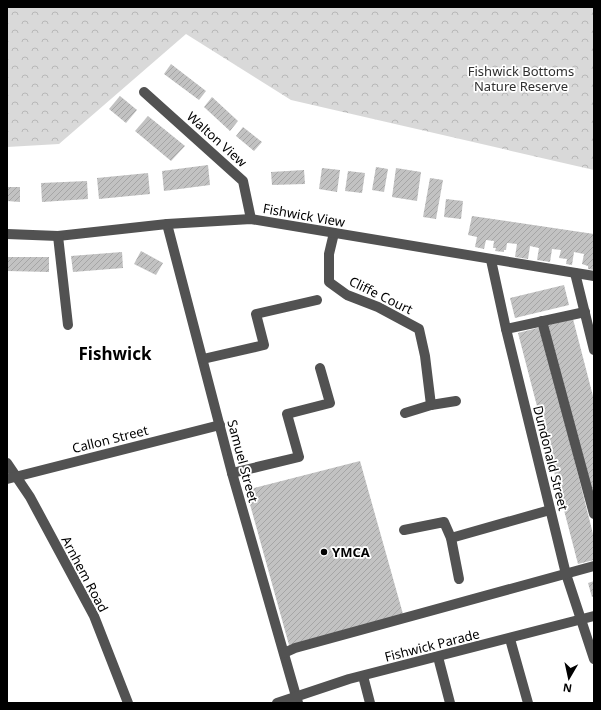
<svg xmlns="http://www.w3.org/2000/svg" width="601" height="710" font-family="'Noto Sans',sans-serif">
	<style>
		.park { fill: url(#park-crowns) }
		.building { fill: url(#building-hatch) }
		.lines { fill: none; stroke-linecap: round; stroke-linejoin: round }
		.minor { stroke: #525252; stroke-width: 10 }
		.poi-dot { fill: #000; stroke: #fff; stroke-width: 1.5 }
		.labels { text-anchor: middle; stroke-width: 3.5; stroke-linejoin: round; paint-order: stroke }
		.park-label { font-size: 13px; fill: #303030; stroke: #fff }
		.street-label { font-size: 13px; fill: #000; stroke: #fff }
		.poi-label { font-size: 13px; font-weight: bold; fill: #000; stroke: #fff; text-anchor: start }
		.district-label { font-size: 17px; font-weight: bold; fill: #000; stroke: #fff }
	</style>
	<defs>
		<pattern id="park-crowns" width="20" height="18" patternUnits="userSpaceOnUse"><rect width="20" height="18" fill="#d9d9d9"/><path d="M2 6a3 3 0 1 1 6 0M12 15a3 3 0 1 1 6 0" fill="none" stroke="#b8b8b8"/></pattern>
		<pattern id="building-hatch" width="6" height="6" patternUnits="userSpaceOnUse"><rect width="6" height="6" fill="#c2c2c2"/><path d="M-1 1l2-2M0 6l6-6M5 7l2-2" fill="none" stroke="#a5a5a5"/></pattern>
	</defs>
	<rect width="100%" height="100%" fill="#fff"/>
	<path class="park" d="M7,7H594V170L291,100L186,34L59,144L7,147Z"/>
	<g class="building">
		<path d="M171,64L206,91L199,100L164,74Z"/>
		<path d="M120,96L137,110L126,123L109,109Z"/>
		<path d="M212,97L238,121L230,131L204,107Z"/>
		<path d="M148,116L185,146L171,161L135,131Z"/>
		<path d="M243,127L262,142L254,151L236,136Z"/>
		<path d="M208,165L210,185L164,191L162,171Z"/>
		<path d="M376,167L388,169L384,192L372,190Z"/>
		<path d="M322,168L340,170L337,192L319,189Z"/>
		<path d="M396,168L421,172L417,201L392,197Z"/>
		<path d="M304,170L305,184L272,185L271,172Z"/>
		<path d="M348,171L365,173L362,193L345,191Z"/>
		<path d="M148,173L150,194L99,199L97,178Z"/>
		<path d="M430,178L443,180L436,219L423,217Z"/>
		<path d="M87,181L88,199L42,202L41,183Z"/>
		<path d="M7,187H20V202L7,201Z"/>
		<path d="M446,199L463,201L461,219L444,217Z"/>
		<path d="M472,216L594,234V270L588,269V266L582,264L584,254L574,252L572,265L566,264L567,259L559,258L561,250L552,249L550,262L537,260L539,248L530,246L528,259L515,257L517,244L507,243L506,250H504V252L495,251L496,248H493L494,241L486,240L484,249L475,247L477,237L468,235Z"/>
		<path d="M141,251L163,263L156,275L134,264Z"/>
		<path d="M122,252L123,268L73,272L71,256Z"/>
		<path d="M7,257H49V272L7,271Z"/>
		<path d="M564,285L569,305L515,318L510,298Z"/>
		<path d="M573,319L594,400V500L547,325Z"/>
		<path d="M541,327L594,538V560L578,564L518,333Z"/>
		<path d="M360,461L403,614L289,645L246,490Z"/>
		<path d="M594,581V597H592L588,583Z"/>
	</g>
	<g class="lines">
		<g class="minor">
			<path d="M144,92L243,181L251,219"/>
			<path d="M167,224L232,473L298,703"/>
			<path d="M334,233L329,254V282L347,295L378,307L419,329L425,356L431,405L405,413"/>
			<path d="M7,234L58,236L167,224L251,219L594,276"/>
			<path d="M58,236L68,325"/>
			<path d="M491,260L506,329L566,574L594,659"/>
			<path d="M575,273L594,350"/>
			<path d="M542,321L594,514"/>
			<path d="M506,329L585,312"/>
			<path d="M203,359L264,345L256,314L317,300"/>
			<path d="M431,405L456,401"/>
			<path d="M7,463L30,497L94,616L128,703"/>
			<path d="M232,473L299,457L287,414L330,403L320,368"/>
			<path d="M7,479L220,425"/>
			<path d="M404,530L444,522L451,538L459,579"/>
			<path d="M451,538L550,510"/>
			<path d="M510,639L528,703"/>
			<path d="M284,653L295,648L594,566"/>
			<path d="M438,657L450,703"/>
			<path d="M363,676L370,703"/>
			<path d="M277,703L349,679L594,616"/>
		</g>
	</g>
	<circle class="poi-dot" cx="324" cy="552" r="4"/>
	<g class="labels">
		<g class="park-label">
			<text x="521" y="76">Fishwick Bottoms<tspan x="521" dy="15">Nature Reserve</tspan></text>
		</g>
		<g class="street-label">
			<text transform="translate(217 139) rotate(42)" y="5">Walton View</text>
			<text transform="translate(304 215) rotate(10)" y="5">Fishwick View</text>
			<text transform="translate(381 295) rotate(26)" y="5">Cliffe Court</text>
			<text transform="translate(110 439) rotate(-14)" y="5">Callon Street</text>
			<text transform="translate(551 458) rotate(76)" y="5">Dundonald Street</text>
			<text transform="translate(243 461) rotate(75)" y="5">Samuel Street</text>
			<text transform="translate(85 574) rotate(62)" y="5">Arnhem Road</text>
			<text transform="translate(432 645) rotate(-14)" y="5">Fishwick Parade</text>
		</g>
		<g class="poi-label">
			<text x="332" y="557">YMCA</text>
		</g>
		<g class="district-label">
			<text x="115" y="360">Fishwick</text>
		</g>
	</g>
	<rect width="601" height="710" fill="none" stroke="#000000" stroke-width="16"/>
	<g transform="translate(569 678) rotate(189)" stroke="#ffffff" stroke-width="3" paint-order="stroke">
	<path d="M0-3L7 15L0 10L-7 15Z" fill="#000000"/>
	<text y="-6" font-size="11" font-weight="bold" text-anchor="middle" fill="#000000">N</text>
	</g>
</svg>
